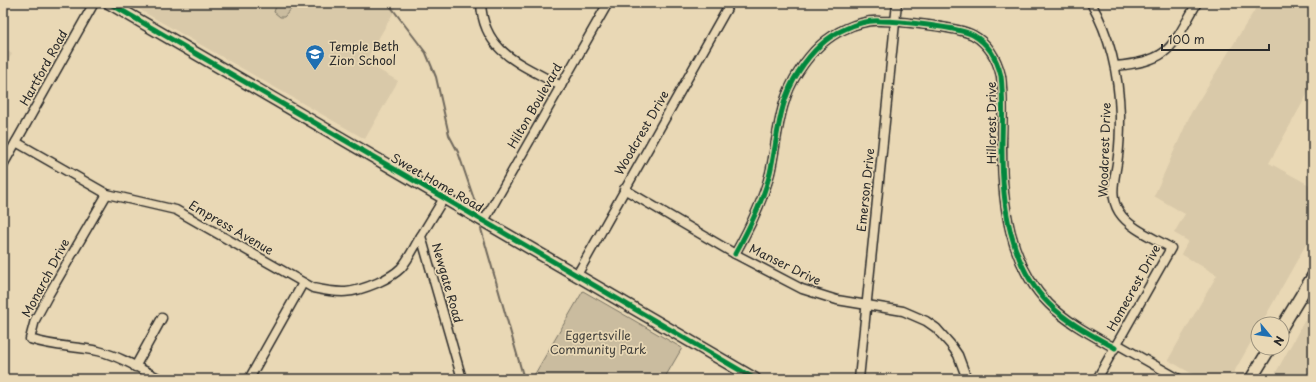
<svg xmlns="http://www.w3.org/2000/svg" width="1316" height="382" font-family="'Playpen Sans',sans-serif">
	<style>
		.built { fill: #d9c9a9 }
		.green { fill: #cabc9f; stroke: #7a7465 }
		.lines { fill: none; stroke-linecap: round; stroke-linejoin: round }
		.stream { stroke: #70695d; stroke-width: 2 }
		.street-casing { stroke: #2b2b2b; stroke-width: 11 }
		.secondary-casing { stroke: #2b2b2b; stroke-width: 14 }
		.street { stroke: #e9d8b5; stroke-width: 8 }
		.secondary { stroke: #e9d8b5; stroke-width: 11 }
		.cycleway-casing { stroke: #e9d8b5; stroke-width: 8 }
		.cycleway { stroke: #00873e; stroke-width: 5 }
		.labels { text-anchor: middle; stroke-width: 3.5; stroke-linejoin: round; paint-order: stroke }
		.poi-label { font-size: 12px; fill: #2b2b2b; stroke: #e9d8b5; text-anchor: start }
		.street-label { font-size: 12px; fill: #2b2b2b; stroke: #e9d8b5 }
		.park-label { font-size: 12px; fill: #43413c; stroke: #e9d8b5 }
	</style>
	<rect width="100%" height="100%" fill="#e9d8b5"/>
	<filter id="ink" filterUnits="userSpaceOnUse"><feTurbulence type="fractalNoise" baseFrequency=".025" numOctaves="2"/><feDisplacementMap in="SourceGraphic" scale="8" xChannelSelector="R" yChannelSelector="G"/><feConvolveMatrix kernelMatrix="1 2 1 2 8 2 1 2 1" color-interpolation-filters="sRGB"/></filter>
	<g filter="url(#ink)">
		<g class="built">
			<path d="M128,3H399L365,62L398,81L365,139Z"/>
			<path d="M1259,3H1313V84L1269,163L1313,187V232L1261,324H1258V330L1230,379H1201L1168,360L1217,275L1181,254L1188,241L1174,233L1185,214L1154,196L1191,113Z"/>
			<path d="M3,48L12,54L3,69Z"/>
			<path d="M1313,305V379H1272L1279,367Z"/>
		</g>
		<g class="green">
			<path d="M277,3H294V6L284,17H280L274,12Z"/>
			<path d="M583,291L682,348L664,379H532Z"/>
		</g>
		<g class="lines">
			<g class="stream">
				<path d="M388,3L426,53L436,77L449,135L458,152L477,208"/>
				<path d="M481,229L524,379"/>
			</g>
			<g class="street-casing">
				<g id="street">
					<path d="M481,3C483,53 523,65 561,86"/>
					<path d="M1091,3C1111,38 1119,76 1120,116C1120,130 1120,143 1118,156C1116,175 1108,195 1119,212C1130,229 1154,238 1171,248L1097,379"/>
					<path d="M1115,66C1171,61 1171,48 1197,3"/>
					<path d="M16,142L107,194L176,210L313,288C341,294 351,294 377,283C386,279 394,275 401,268C409,259 414,247 421,236"/>
					<path d="M3,165L94,3"/>
					<path d="M624,189L735,254L802,289L837,300L903,311L926,321L936,328L951,345L958,355L967,379"/>
					<path d="M107,194L49,294L35,320L30,339C54,347 74,346 98,351C119,356 141,369 160,379"/>
					<path d="M444,198L421,236L462,379"/>
					<path d="M484,221L608,3"/>
					<path d="M735,254C749,229 763,201 770,173C778,138 778,102 799,71C810,54 826,37 845,29C856,24 868,20 880,21C899,21 958,27 973,35C989,44 997,59 1001,76C1004,100 1002,125 1002,149C1002,203 1009,264 1049,304C1068,323 1092,335 1115,348"/>
					<path d="M577,275L730,3"/>
					<path d="M1117,344L1179,379"/>
					<path d="M135,367L162,318"/>
					<path d="M249,379L303,283"/>
					<path d="M859,379L897,3"/>
				</g>
			</g>
			<g class="secondary-casing">
				<g id="secondary">
					<path d="M109,3L755,379"/>
					<path d="M1282,327L1313,276"/>
					<path d="M1251,379L1270,348"/>
				</g>
			</g>
			<use href="#street" class="street"/>
			<use href="#secondary" class="secondary"/>
			<g class="cycleway-casing">
				<g id="cycleway">
					<path d="M109,3L755,379"/>
					<path d="M735,254C749,229 763,201 770,173C778,138 778,102 799,71C810,54 826,37 845,29C856,24 868,20 880,21C899,21 958,27 973,35C989,44 997,59 1001,76C1004,100 1002,125 1002,149C1002,203 1009,264 1049,304C1068,323 1092,335 1115,348"/>
				</g>
			</g>
			<use href="#cycleway" class="cycleway"/>
		</g>
	</g>
	<defs>
		<g id="school-pin" transform="scale(1)"><path d="M0 17L-7.5 6A9.5 9.5 0 1 1 7.5 6Z" fill="#1f6fb2" stroke="#e9d8b5"/><path d="M0-5L7-2L0 1L-7-2ZM-4 1L0 2.5L4 1V4Q0 6-4 4Z" fill="#fff"/></g>
	</defs>
	<g fill-rule="evenodd">
		<use href="#school-pin" x="315" y="54"/>
	</g>
	<g class="labels">
		<g class="poi-label">
			<text x="329" y="51">Temple Beth<tspan x="329" dy="14">Zion School</tspan></text>
		</g>
		<g class="street-label">
			<text transform="translate(44 68) rotate(-61)" y="4">Hartford Road</text>
			<text transform="translate(535 106) rotate(-60)" y="4">Hilton Boulevard</text>
			<text transform="translate(992 123) rotate(-90)" y="4">Hillcrest Drive</text>
			<text transform="translate(642 133) rotate(-60)" y="4">Woodcrest Drive</text>
			<text transform="translate(1105 150) rotate(-88)" y="4">Woodcrest Drive</text>
			<text transform="translate(437 183) rotate(30)" y="4">Sweet Home Road</text>
			<text transform="translate(866 190) rotate(-84)" y="4">Emerson Drive</text>
			<text transform="translate(231 228) rotate(30)" y="4">Empress Avenue</text>
			<text transform="translate(785 265) rotate(26)" y="4">Manser Drive</text>
			<text transform="translate(46 278) rotate(-62)" y="4">Monarch Drive</text>
			<text transform="translate(447 283) rotate(74)" y="4">Newgate Road</text>
			<text transform="translate(1134 288) rotate(-61)" y="4">Homecrest Drive</text>
		</g>
		<g class="park-label">
			<text x="598" y="340">Eggertsville<tspan x="598" dy="14">Community Park</tspan></text>
		</g>
	</g>
	<rect width="1316" height="382" fill="none" stroke="#e9d8b5" stroke-width="16"/>
	<rect x="8" y="8" width="1300" height="366" fill="none" stroke="#2b2b2b" stroke-width="1.5" filter="url(#ink)"/>
	<g transform="translate(1270 336) rotate(119)"><circle r="19" fill="#e9d8b5" stroke="#9d937e"/>
	<path d="M0-3L7 15L0 10L-7 15Z" fill="#1f6fb2"/>
	<text y="-6" font-size="11" font-weight="bold" text-anchor="middle" fill="#2b2b2b">N</text>
	</g>
	<path d="M1162 44v6h107v-6" fill="none" stroke="#2b2b2b" stroke-width="2"/>
	<text x="1168" y="44" font-size="12" fill="#2b2b2b" stroke="#e9d8b5" stroke-width="3" paint-order="stroke">100 m</text>
</svg>
